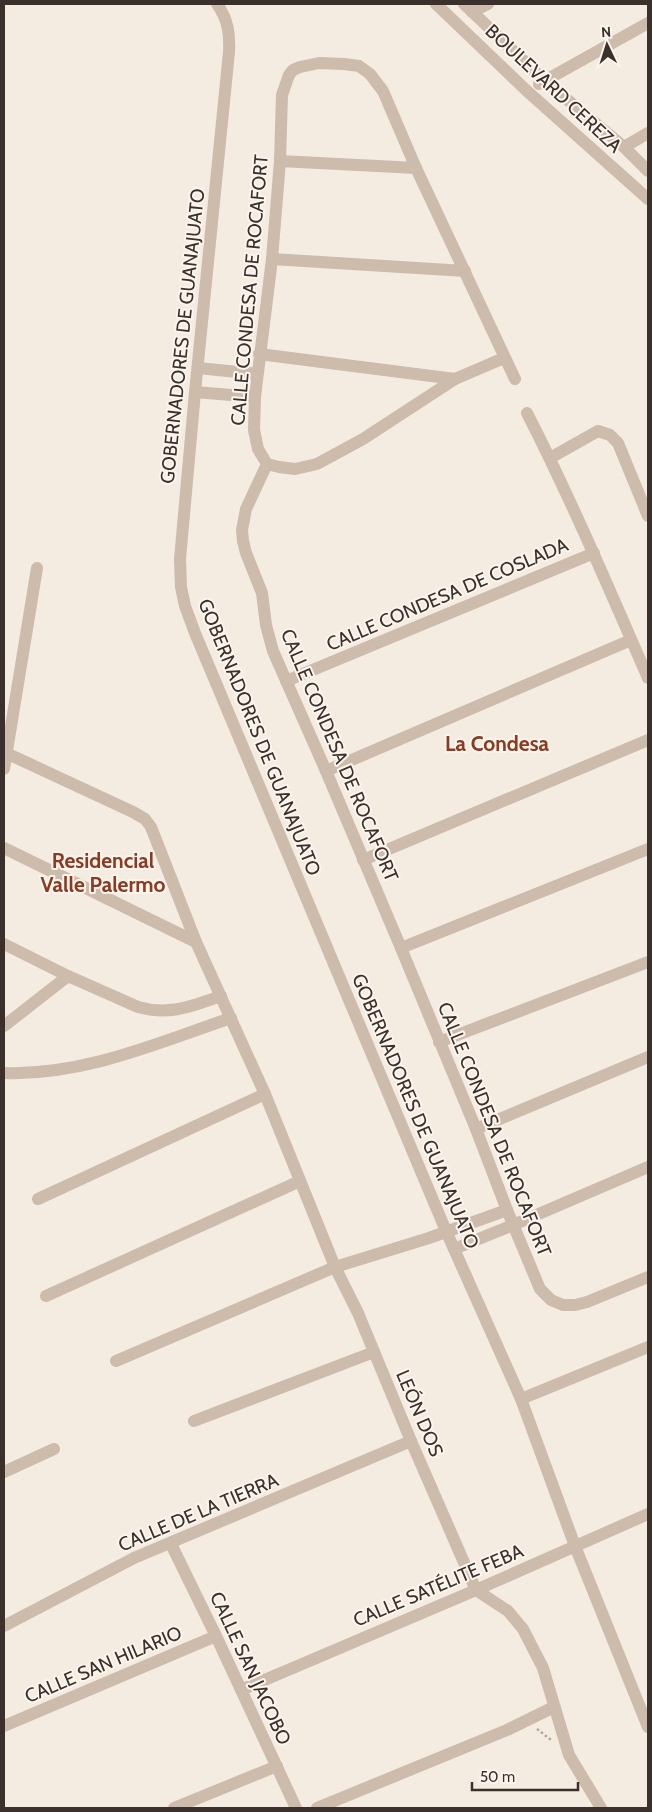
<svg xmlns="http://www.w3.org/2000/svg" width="652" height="1812" font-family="Cabin,sans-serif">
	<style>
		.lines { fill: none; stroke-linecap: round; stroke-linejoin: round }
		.path { stroke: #b9a596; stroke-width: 2.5; stroke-dasharray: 2.5 2.5; stroke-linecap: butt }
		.minor { stroke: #cdbbac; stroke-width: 12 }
		.labels { text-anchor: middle; stroke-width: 4; stroke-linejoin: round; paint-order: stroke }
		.street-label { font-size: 19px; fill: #3b302b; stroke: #fbf5ee }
		.quarter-label { font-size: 21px; font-weight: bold; fill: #8c3b22; stroke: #fbf5ee }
	</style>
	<rect width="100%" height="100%" fill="#f4ebe1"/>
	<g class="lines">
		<path class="path" d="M537,1729L551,1740"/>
		<g class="minor">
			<path d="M217,4C228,19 230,34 229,52L195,392L180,559L181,587L185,606L195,633L446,1231L521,1399L575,1546L648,1727"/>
			<path d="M436,4L527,91L648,199"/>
			<path d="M464,4L545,81L624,147L648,171"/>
			<path d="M472,12L488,4"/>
			<path d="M539,84L648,23"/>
			<path d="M624,147L648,133"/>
			<path d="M280,161L416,168"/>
			<path d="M272,259L465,271"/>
			<path d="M259,354L455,379"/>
			<path d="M198,368L257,374"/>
			<path d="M515,379L416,168L383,91L370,74L359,66L344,64L319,63L300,67L293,70L289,75L282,95L280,161L272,259L255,397L254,430L258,449L267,464L246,509L242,530L243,541L246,553L262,593L266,625L273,651L326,771L401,948L476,1129L507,1210L540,1289L551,1300L563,1305H575L587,1302L648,1277"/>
			<path d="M195,392L255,397"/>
			<path d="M527,413C571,499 609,589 648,678"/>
			<path d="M550,458L598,431L610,435L618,443L648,516"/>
			<path d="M267,464L279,467L295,469L317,464L363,439L455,379L504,358"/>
			<path d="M286,681L594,553"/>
			<path d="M6,753L133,812L145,819L151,827L196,942L265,1094L335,1267L358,1313L411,1441L476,1590L508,1611L523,1629L543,1668L569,1755L601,1808"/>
			<path d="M4,769L37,568"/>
			<path d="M326,771L631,640"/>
			<path d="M4,848L196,942"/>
			<path d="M363,860L648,740"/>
			<path d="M4,944L68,976L138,1007C169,1016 192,1006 221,996"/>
			<path d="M401,948L648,849"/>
			<path d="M4,1026L68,976"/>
			<path d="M439,1042L648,962"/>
			<path d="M4,1073C83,1076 157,1043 231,1018"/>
			<path d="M476,1129L648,1057"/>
			<path d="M38,1199L265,1094"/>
			<path d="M454,1249L513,1225L648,1167"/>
			<path d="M46,1296L300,1181"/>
			<path d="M116,1361L335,1267L429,1238L507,1210"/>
			<path d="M521,1399L648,1347"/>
			<path d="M194,1421L374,1352"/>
			<path d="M4,1472L54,1449"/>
			<path d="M171,1544L216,1636L296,1808"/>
			<path d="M4,1626L134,1558L411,1441"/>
			<path d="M241,1690L476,1590L648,1514"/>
			<path d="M4,1726L216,1636"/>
			<path d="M174,1808L277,1766"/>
			<path d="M317,1808L507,1730L554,1707"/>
		</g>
	</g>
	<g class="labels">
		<g class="street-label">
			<text transform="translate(554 88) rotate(43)" y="7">BOULEVARD CEREZA</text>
			<text transform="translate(249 290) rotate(-85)" y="7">CALLE CONDESA DE ROCAFORT</text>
			<text transform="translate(182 336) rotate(-84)" y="7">GOBERNADORES DE GUANAJUATO</text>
			<text transform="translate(447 594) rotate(-23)" y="7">CALLE CONDESA DE COSLADA</text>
			<text transform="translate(260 737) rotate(68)" y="7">GOBERNADORES DE GUANAJUATO</text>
			<text transform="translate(340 755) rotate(67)" y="7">CALLE CONDESA DE ROCAFORT</text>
			<text transform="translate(416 1111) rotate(67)" y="7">GOBERNADORES DE GUANAJUATO</text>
			<text transform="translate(495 1129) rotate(68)" y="7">CALLE CONDESA DE ROCAFORT</text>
			<text transform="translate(420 1413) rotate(67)" y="7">LEÓN DOS</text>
			<text transform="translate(198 1512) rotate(-23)" y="7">CALLE DE LA TIERRA</text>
			<text transform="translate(438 1585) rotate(-23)" y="7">CALLE SATÉLITE FEBA</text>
			<text transform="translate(103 1664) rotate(-23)" y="7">CALLE SAN HILARIO</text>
			<text transform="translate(251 1668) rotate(65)" y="7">CALLE SAN JACOBO</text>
		</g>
		<g class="quarter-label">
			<text x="497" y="751">La Condesa</text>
			<text x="103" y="868">Residencial<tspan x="103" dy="24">Valle Palermo</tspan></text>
		</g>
	</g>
	<rect width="652" height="1812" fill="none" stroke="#3b302b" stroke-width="10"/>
	<g transform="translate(607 45) rotate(356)" stroke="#fbf5ee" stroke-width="4" paint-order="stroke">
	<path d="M0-4L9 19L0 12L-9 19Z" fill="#3b302b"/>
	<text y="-8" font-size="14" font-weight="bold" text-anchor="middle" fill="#3b302b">N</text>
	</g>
	<path d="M472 1782v8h106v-8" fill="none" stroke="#3b302b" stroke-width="2.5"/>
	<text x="480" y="1782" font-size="15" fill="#3b302b" stroke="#fbf5ee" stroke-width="4" paint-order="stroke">50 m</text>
</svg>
